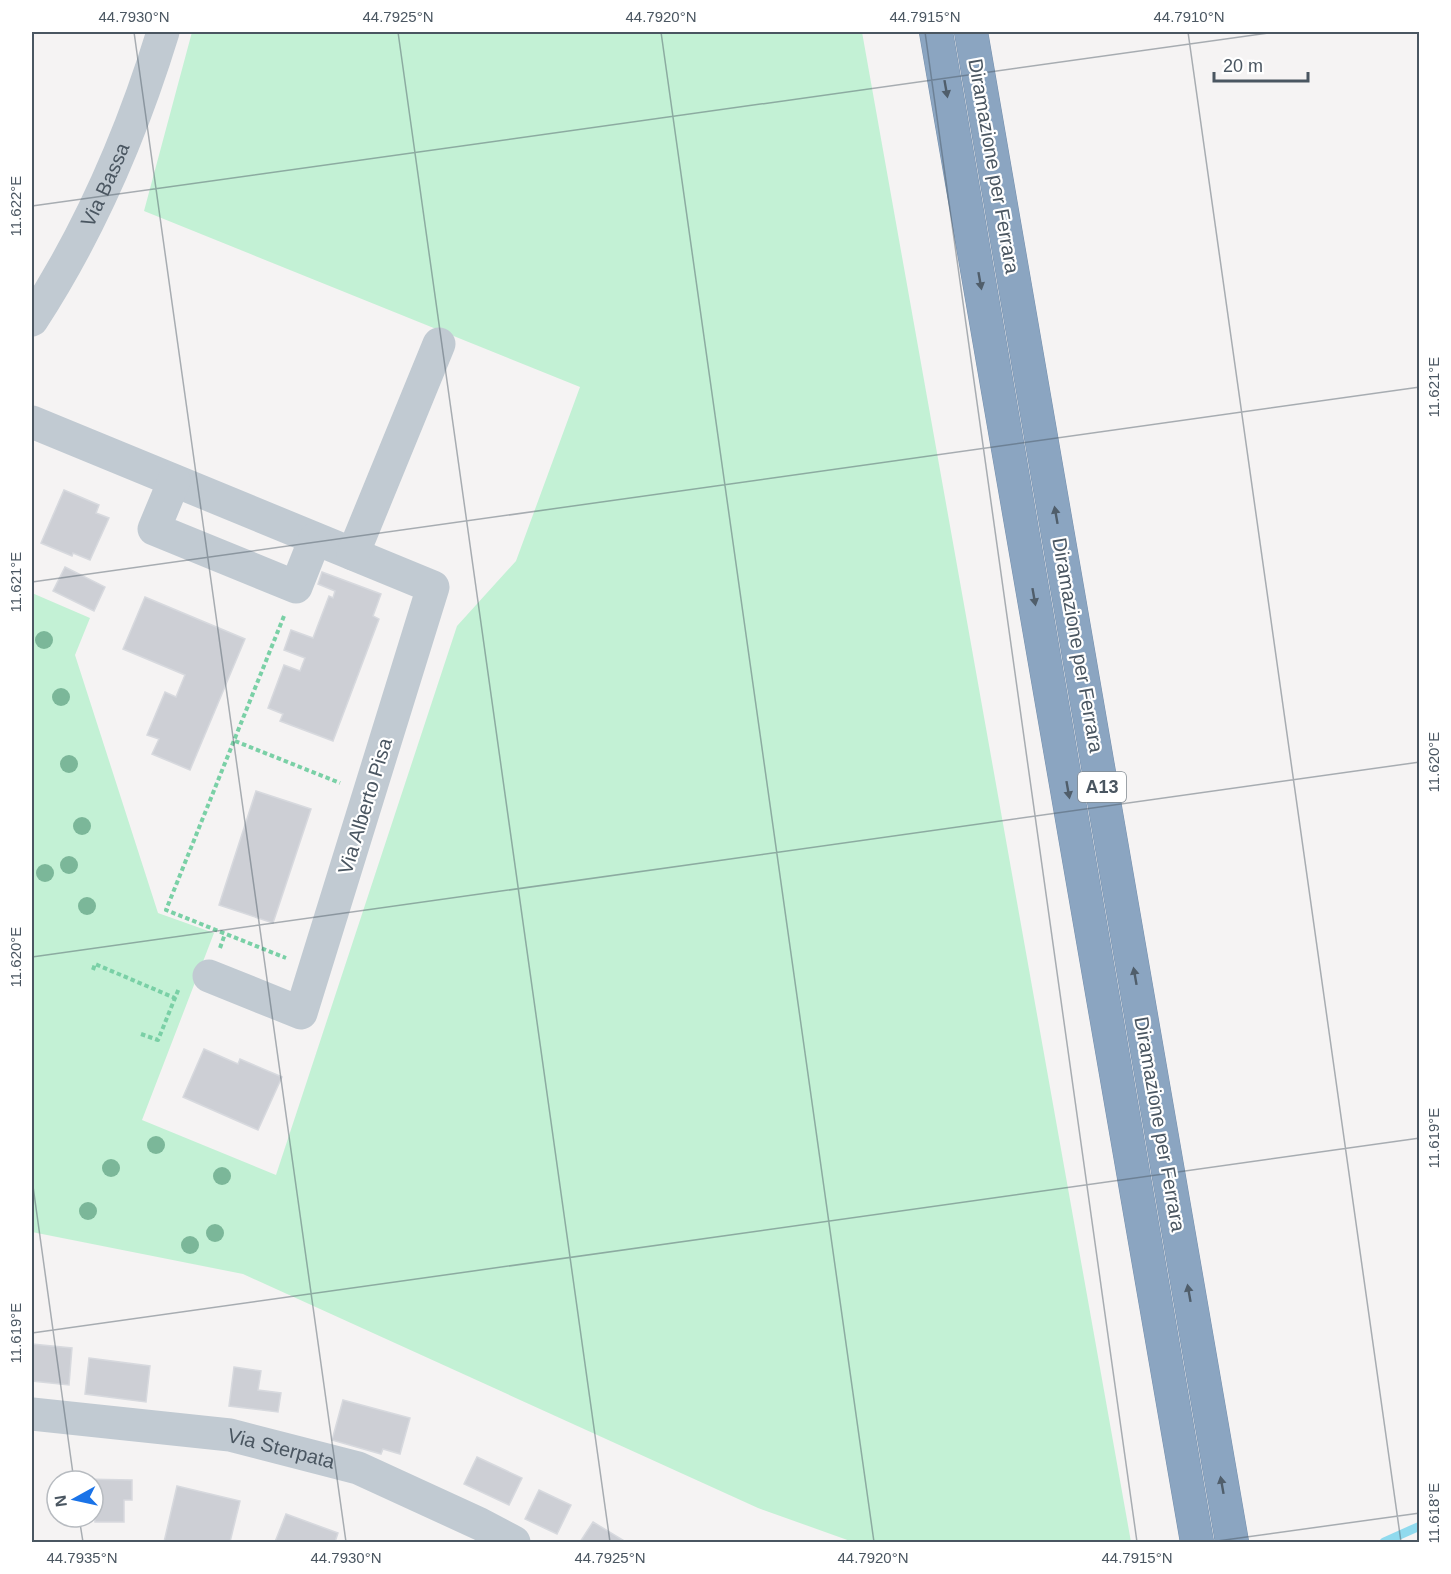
<svg xmlns="http://www.w3.org/2000/svg" width="1451" height="1574" font-family="Helvetica,sans-serif">
	<style>
		.green { fill: #c3f1d5 }
		.lines { fill: none; stroke-linecap: round; stroke-linejoin: round }
		.stream { stroke: #90daee; stroke-width: 9 }
		.building { fill: #cdcfd5; stroke: #d7d9de; stroke-width: 1.5 }
		.highway-casing { stroke: #7690ad; stroke-width: 34 }
		.path { stroke: #7ad0a6; stroke-width: 4; stroke-dasharray: 4.5 3; stroke-linecap: butt }
		.minor { stroke: #c1cad2; stroke-width: 33 }
		.highway { stroke: #8ba5c1; stroke-width: 33 }
		.tree { fill: #7bb799 }
		.oneway { fill: #505e6b }
		.ticks { fill: none; stroke: #4a5661; stroke-width: 1.5; stroke-opacity: 0.45 }
		.labels { text-anchor: middle; stroke-width: 4.5; stroke-linejoin: round; paint-order: stroke }
		.shield { fill: #fff; stroke: #808990; stroke-width: 1.5 }
		.shield-label { font-size: 18px; font-weight: bold; fill: #4a5661 }
		.street-label { font-size: 20px; fill: #4a5661; stroke: #fff }
		.neatline { fill: none; stroke: #4a5661; stroke-width: 2 }
		.ticks-label { font-size: 15px; text-anchor: middle; fill: #4a5661 }
	</style>
	<rect width="100%" height="100%" fill="#f5f3f3"/>
	<path class="green" d="M192,32H862L1131,1542H853L758,1508L243,1274L32,1232V593L90,618L75,655L158,913L214,933L142,1120L276,1175L457,626L516,561L580,387L144,211Z"/>
	<g class="lines">
		<path class="stream" d="M1384,1542L1420,1526"/>
	</g>
	<g class="building">
		<path d="M64,490L99,505L96,513L109,518L90,560L73,553L72,556L41,543Z"/>
		<path d="M65,567L105,587L94,611L53,591Z"/>
		<path d="M322,572L381,594L373,616L379,619L333,741L280,721L283,714L268,708L284,665L300,671L305,658L284,650L291,630L313,638L329,596L333,598L335,591L318,584Z"/>
		<path d="M145,597L245,639L190,770L152,754L159,739L147,735L165,692L176,697L185,675L123,649Z"/>
		<path d="M256,791L311,809L273,923L219,905Z"/>
		<path d="M204,1049L238,1064L240,1059L282,1077L258,1130L183,1097Z"/>
		<path d="M32,1344L72,1348L69,1385L32,1381Z"/>
		<path d="M89,1358L150,1366L146,1402L85,1394Z"/>
		<path d="M234,1367L261,1371L258,1390L281,1393L278,1412L229,1406Z"/>
		<path d="M343,1400L410,1418L400,1454L383,1449L381,1454L332,1440Z"/>
		<path d="M477,1457L522,1478L509,1505L464,1484Z"/>
		<path d="M81,1479L132,1480V1500H124V1522H95L93,1481H81Z"/>
		<path d="M177,1486L240,1501L230,1542H164Z"/>
		<path d="M539,1490L571,1505L557,1534L525,1519Z"/>
		<path d="M286,1514L338,1533L335,1542H275Z"/>
		<path d="M593,1522L626,1542H580Z"/>
	</g>
	<g class="lines">
		<g class="highway-casing">
			<g id="highway">
				<path d="M936,32L1197,1542"/>
				<path d="M971,32L1232,1542"/>
			</g>
		</g>
		<g class="path">
			<path d="M284,616L166,910L286,958"/>
			<path d="M235,741L340,783"/>
			<path d="M220,948L225,934"/>
			<path d="M93,970L95,964L175,998"/>
			<path d="M141,1034L158,1040L179,988"/>
		</g>
		<g class="minor">
			<path id="s1" d="M32,320C90,231 132,133 163,32"/>
			<path d="M32,422L433,587L301,1013L209,976"/>
			<path d="M174,481L154,529L296,587L315,539"/>
			<path d="M353,554L439,344"/>
			<path id="s2" d="M32,1414L230,1435L358,1468L480,1524L514,1542"/>
		</g>
		<use href="#highway" class="highway"/>
	</g>
	<g class="tree">
		<circle cx="44" cy="640" r="9"/>
		<circle cx="61" cy="697" r="9"/>
		<circle cx="69" cy="764" r="9"/>
		<circle cx="82" cy="826" r="9"/>
		<circle cx="69" cy="865" r="9"/>
		<circle cx="45" cy="873" r="9"/>
		<circle cx="87" cy="906" r="9"/>
		<circle cx="156" cy="1145" r="9"/>
		<circle cx="111" cy="1168" r="9"/>
		<circle cx="222" cy="1176" r="9"/>
		<circle cx="88" cy="1211" r="9"/>
		<circle cx="215" cy="1233" r="9"/>
		<circle cx="190" cy="1245" r="9"/>
	</g>
	<defs><path id="oneway-solid" d="M-6-.8H1V-3.2L6.5 0L1 3.2V.8H-6Z" transform="scale(1.5)"/></defs>
	<g class="oneway">
		<use href="#oneway-solid" transform="translate(946 89) rotate(80)"/>
		<use href="#oneway-solid" transform="translate(980 281) rotate(80)"/>
		<use href="#oneway-solid" transform="translate(1056 515) rotate(-100)"/>
		<use href="#oneway-solid" transform="translate(1034 597) rotate(80)"/>
		<use href="#oneway-solid" transform="translate(1068 790) rotate(80)"/>
		<use href="#oneway-solid" transform="translate(1135 976) rotate(-100)"/>
		<use href="#oneway-solid" transform="translate(1189 1293) rotate(-100)"/>
		<use href="#oneway-solid" transform="translate(1222 1485) rotate(-100)"/>
	</g>
	<path class="ticks" d="M134,32L346,1542M398,32L610,1542M661,32L874,1542M925,32L1137,1542M1188,32L1401,1542M32,206L1276,32M32,582L1420,387M32,957L1420,762M32,1179L74,1481M32,1333L1420,1138M79,1517L83,1542M1210,1542L1420,1513"/>
	<g class="labels">
		<rect class="shield" x="1078" y="772" width="48" height="30" rx="4.5"/>
		<g class="shield-label">
			<text x="1102" y="793">A13</text>
		</g>
		<g class="street-label">
			<text transform="translate(994 166) rotate(80)" y="7">Diramazione per Ferrara</text>
			<text dy="7" stroke="none"><textPath href="#s1" startOffset="154">Via Bassa</textPath></text>
			<text transform="translate(1078 645) rotate(80)" y="7">Diramazione per Ferrara</text>
			<text transform="translate(365 806) rotate(-73)" y="7">Via Alberto Pisa</text>
			<text transform="translate(1160 1124) rotate(80)" y="7">Diramazione per Ferrara</text>
			<text dy="7" stroke="none"><textPath href="#s2" startOffset="252">Via Sterpata</textPath></text>
		</g>
	</g>
	<rect width="1451" height="1574" fill="none" stroke="#ffffff" stroke-width="66"/>
	<g transform="translate(75 1499) rotate(262)"><circle r="28" fill="#ffffff" stroke="#b7bbc0" stroke-width="1.5"/>
	<path d="M0-4.5L10 22L0 15L-10 22Z" fill="#1a73e8"/>
	<text y="-9" font-size="16" font-weight="bold" text-anchor="middle" fill="#4a5661">N</text>
	</g>
	<path d="M1214 72v9h94v-9" fill="none" stroke="#4a5661" stroke-width="3"/>
	<text x="1223" y="72" font-size="18" fill="#4a5661" stroke="#ffffff" stroke-width="4.5" paint-order="stroke">20 m</text>
	<rect x="33" y="33" width="1385" height="1508" class="neatline"/>
	<g class="ticks-label">
		<text x="134" y="22">44.7930°N</text>
		<text x="398" y="22">44.7925°N</text>
		<text x="661" y="22">44.7920°N</text>
		<text x="925" y="22">44.7915°N</text>
		<text x="1189" y="22">44.7910°N</text>
		<text transform="translate(16 206) rotate(-90)" y="5">11.622°E</text>
		<text transform="translate(1434 387) rotate(-90)" y="5">11.621°E</text>
		<text transform="translate(16 582) rotate(-90)" y="5">11.621°E</text>
		<text transform="translate(1434 762) rotate(-90)" y="5">11.620°E</text>
		<text transform="translate(16 957) rotate(-90)" y="5">11.620°E</text>
		<text transform="translate(1434 1138) rotate(-90)" y="5">11.619°E</text>
		<text transform="translate(16 1333) rotate(-90)" y="5">11.619°E</text>
		<text transform="translate(1434 1513) rotate(-90)" y="5">11.618°E</text>
		<text x="82" y="1563">44.7935°N</text>
		<text x="346" y="1563">44.7930°N</text>
		<text x="610" y="1563">44.7925°N</text>
		<text x="873" y="1563">44.7920°N</text>
		<text x="1137" y="1563">44.7915°N</text>
	</g>
</svg>
